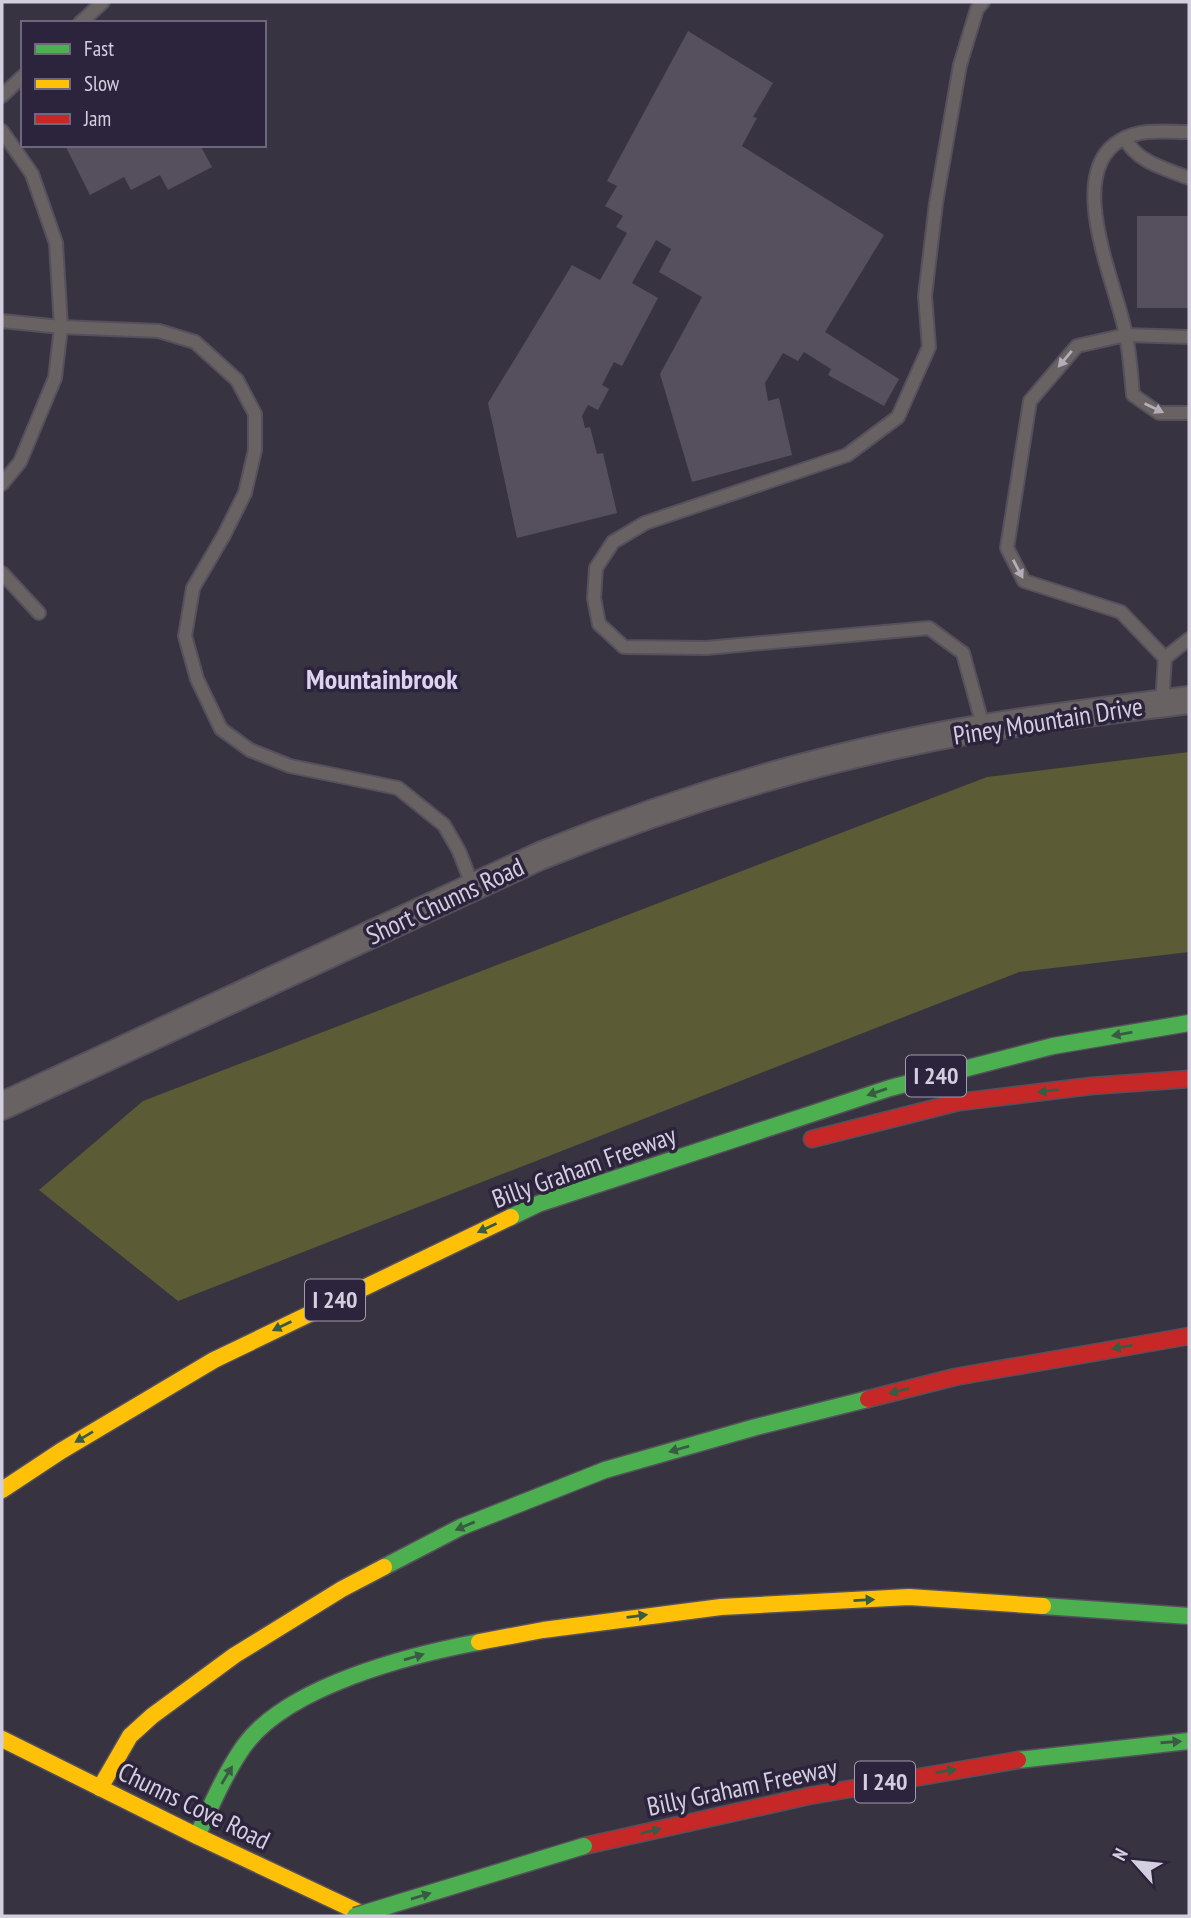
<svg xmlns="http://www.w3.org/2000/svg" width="1191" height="1918" font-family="'PT Sans Narrow',sans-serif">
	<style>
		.forest { fill: #5b5c36 }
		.building { fill: #56505e }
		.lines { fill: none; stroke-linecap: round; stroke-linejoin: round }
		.lane-casing { stroke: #55505c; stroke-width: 16 }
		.street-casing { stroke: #55505c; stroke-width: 30 }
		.fast-casing { stroke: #55505c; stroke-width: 19 }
		.slow-casing { stroke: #55505c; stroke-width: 19 }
		.jam-casing { stroke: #55505c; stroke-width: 19 }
		.lane { stroke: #686263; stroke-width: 12 }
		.street { stroke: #686263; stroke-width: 26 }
		.fast { stroke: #4caf50; stroke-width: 16 }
		.slow { stroke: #ffc107; stroke-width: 16 }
		.jam { stroke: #c62828; stroke-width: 16 }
		.fast-bridge-casing { stroke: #55505c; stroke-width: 19; stroke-linecap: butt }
		.fast-bridge { stroke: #4caf50; stroke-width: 16 }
		.oneway { fill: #b4aeba }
		.oneway2 { fill: #395b44 }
		.labels { text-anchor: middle; stroke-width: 7; stroke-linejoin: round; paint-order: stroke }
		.shield { fill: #2c233c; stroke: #a29bae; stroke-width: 2 }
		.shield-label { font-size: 24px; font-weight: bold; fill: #d4cfdf }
		.street-label { font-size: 26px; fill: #d4cfdf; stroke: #2c233c }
		.neighbourhood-label { font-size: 28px; font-weight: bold; fill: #ddd2f2; stroke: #2c233c }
	</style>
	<rect width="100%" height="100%" fill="#383340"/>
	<path class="forest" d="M1189,752V952L1019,972L178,1301L39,1190L143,1101L987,777Z"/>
	<g class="building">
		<path d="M688,31L773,83L753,117L757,118L742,146L884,235L825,332L899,379L884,406L828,375L831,369L804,352L798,361L783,353L765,383L768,401L779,398L792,455L692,482L660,374L702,297L659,272L671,249L656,240L632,283L658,298L622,366L614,362L602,385L609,389L598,410L588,405L582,416L585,428L590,427L597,454L603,453L617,513L517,538L488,403L572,265L600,280L627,233L616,227L623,216L605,206L617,186L607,181Z"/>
		<path d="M65,145H200L212,167L168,190L160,175L131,190L124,177L90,195Z"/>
		<rect x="1137" y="216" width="52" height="92"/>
	</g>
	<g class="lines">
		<g class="lane-casing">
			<g id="lane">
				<path d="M983,2L977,9L960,65L936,203L925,296L929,347L898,417L847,455L645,523L613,542L596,568L594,598L599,624L624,647L706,648L929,628L963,653L984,730"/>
				<path d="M80,23L103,2"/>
				<path d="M2,96L23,76"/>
				<path d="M2,131L32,174L56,243L61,327L55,378L20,462L2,484"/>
				<path d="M1189,132C1167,132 1141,128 1121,140C1062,173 1118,287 1126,336C1130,355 1131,375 1133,395L1159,413H1189"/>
				<path d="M1125,138C1136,162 1166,169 1189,178"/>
				<path d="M2,321L61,327L159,331L195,342L237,380L255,414V450L245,493L224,535L193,588L185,636L197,679L221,729L250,750L290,766L398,788L444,825L459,851L473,887"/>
				<path d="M1189,337L1126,335L1077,346L1030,401L1007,548L1024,581L1121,612L1165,658L1189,639"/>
				<path d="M2,573L39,613"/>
				<path d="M1162,704L1165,658"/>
			</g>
		</g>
		<g class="street-casing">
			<path id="street" d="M2,1106L540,856C658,808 781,769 905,743C997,723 1096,712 1189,700"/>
		</g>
		<g class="fast-casing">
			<g id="fast">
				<path d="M511,1217L538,1204L890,1088L1053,1046L1189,1023"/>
				<path d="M384,1567L461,1527L605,1470L756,1427L868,1399"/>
				<path d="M1043,1606L1189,1616"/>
				<path d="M1018,1760L1189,1741"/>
				<path d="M197,1836C211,1806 225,1773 244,1746C287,1686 410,1655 479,1642"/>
			</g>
		</g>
		<g class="slow-casing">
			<g id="slow">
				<path d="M2,1490L61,1451L214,1360L511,1217"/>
				<path d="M479,1642L543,1630L721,1607L909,1597L1043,1606"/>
				<path d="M2,1739L197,1836L367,1916"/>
				<path d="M100,1788L130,1736L152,1716L235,1655L342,1589L384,1567"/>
			</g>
		</g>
		<g class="jam-casing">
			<g id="jam">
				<path d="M812,1139L959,1102L1091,1086L1189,1079"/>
				<path d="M868,1399L955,1377L1189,1336"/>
				<path d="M584,1846L809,1796L1018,1760"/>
			</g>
		</g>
		<use href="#lane" class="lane"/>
		<use href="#street" class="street"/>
		<use href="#fast" class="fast"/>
		<use href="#slow" class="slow"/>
		<use href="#jam" class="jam"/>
		<g class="fast-bridge-casing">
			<path id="fast-bridge" d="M355,1916L584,1846"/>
		</g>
		<use href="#fast-bridge" class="fast-bridge"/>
	</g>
	<defs><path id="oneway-solid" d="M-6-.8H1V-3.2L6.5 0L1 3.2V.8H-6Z" transform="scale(1.75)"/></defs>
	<g class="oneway">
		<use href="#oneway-solid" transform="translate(1065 359) rotate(130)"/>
		<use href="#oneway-solid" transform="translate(1154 408) rotate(26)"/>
		<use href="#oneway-solid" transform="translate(1018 569) rotate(62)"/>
	</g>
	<g class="oneway2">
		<use href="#oneway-solid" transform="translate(1122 1034) rotate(170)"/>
		<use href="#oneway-solid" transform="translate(1048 1091) rotate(173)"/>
		<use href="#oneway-solid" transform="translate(877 1092) rotate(161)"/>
		<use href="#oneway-solid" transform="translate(487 1228) rotate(155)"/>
		<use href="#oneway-solid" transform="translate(282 1326) rotate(154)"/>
		<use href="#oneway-solid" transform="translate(1122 1347) rotate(170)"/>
		<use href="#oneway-solid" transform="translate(899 1391) rotate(166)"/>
		<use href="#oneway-solid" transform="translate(84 1437) rotate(149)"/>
		<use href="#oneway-solid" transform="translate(679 1449) rotate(164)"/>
		<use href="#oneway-solid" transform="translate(465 1526) rotate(157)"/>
		<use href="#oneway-solid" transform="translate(864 1600) rotate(-3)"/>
		<use href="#oneway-solid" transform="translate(637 1616) rotate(-7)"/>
		<use href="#oneway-solid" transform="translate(414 1657) rotate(-16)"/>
		<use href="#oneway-solid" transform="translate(1171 1742) rotate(-4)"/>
		<use href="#oneway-solid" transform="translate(946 1771) rotate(-10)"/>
		<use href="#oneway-solid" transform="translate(227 1775) rotate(-59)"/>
		<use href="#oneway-solid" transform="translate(651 1831) rotate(-13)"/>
		<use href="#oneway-solid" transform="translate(421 1896) rotate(-17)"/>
	</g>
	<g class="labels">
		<g class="shield">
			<rect x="906" y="1055.5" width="60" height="41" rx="5"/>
			<rect x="305" y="1279.5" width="60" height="41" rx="5"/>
			<rect x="855" y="1761.5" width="60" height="41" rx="5"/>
		</g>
		<g class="shield-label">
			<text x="936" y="1084">I 240</text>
			<text x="335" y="1308">I 240</text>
			<text x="885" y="1790">I 240</text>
		</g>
		<g class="street-label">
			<text transform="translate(1048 721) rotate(-9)" y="9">Piney Mountain Drive</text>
			<text transform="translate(445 901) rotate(-25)" y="9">Short Chunns Road</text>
			<text transform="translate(584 1167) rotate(-20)" y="9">Billy Graham Freeway</text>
			<text transform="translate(742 1787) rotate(-12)" y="9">Billy Graham Freeway</text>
			<text transform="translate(194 1806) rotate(26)" y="9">Chunns Cove Road</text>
		</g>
		<g class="neighbourhood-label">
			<text x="382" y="689">Mountainbrook</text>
		</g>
	</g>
	<rect width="1191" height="1918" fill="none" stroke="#d4cfdf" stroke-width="7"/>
	<rect x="21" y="21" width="245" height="126" fill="#2c233c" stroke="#6f687d" stroke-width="2"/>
	<rect x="35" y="44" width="35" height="10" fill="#4caf50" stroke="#6f687d" stroke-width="2"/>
	<text x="84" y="56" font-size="21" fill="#d4cfdf">Fast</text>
	<rect x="35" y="79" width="35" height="10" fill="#ffc107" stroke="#6f687d" stroke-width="2"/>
	<text x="84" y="91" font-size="21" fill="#d4cfdf">Slow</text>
	<rect x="35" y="114" width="35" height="10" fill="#c62828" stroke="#6f687d" stroke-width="2"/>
	<text x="84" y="126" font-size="21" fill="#d4cfdf">Jam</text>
	<g transform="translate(1135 1862) rotate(297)" stroke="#2c233c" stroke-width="5" paint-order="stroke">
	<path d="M0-5L12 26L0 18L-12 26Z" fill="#d4cfdf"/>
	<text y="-10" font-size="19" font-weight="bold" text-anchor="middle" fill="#d4cfdf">N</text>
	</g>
</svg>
